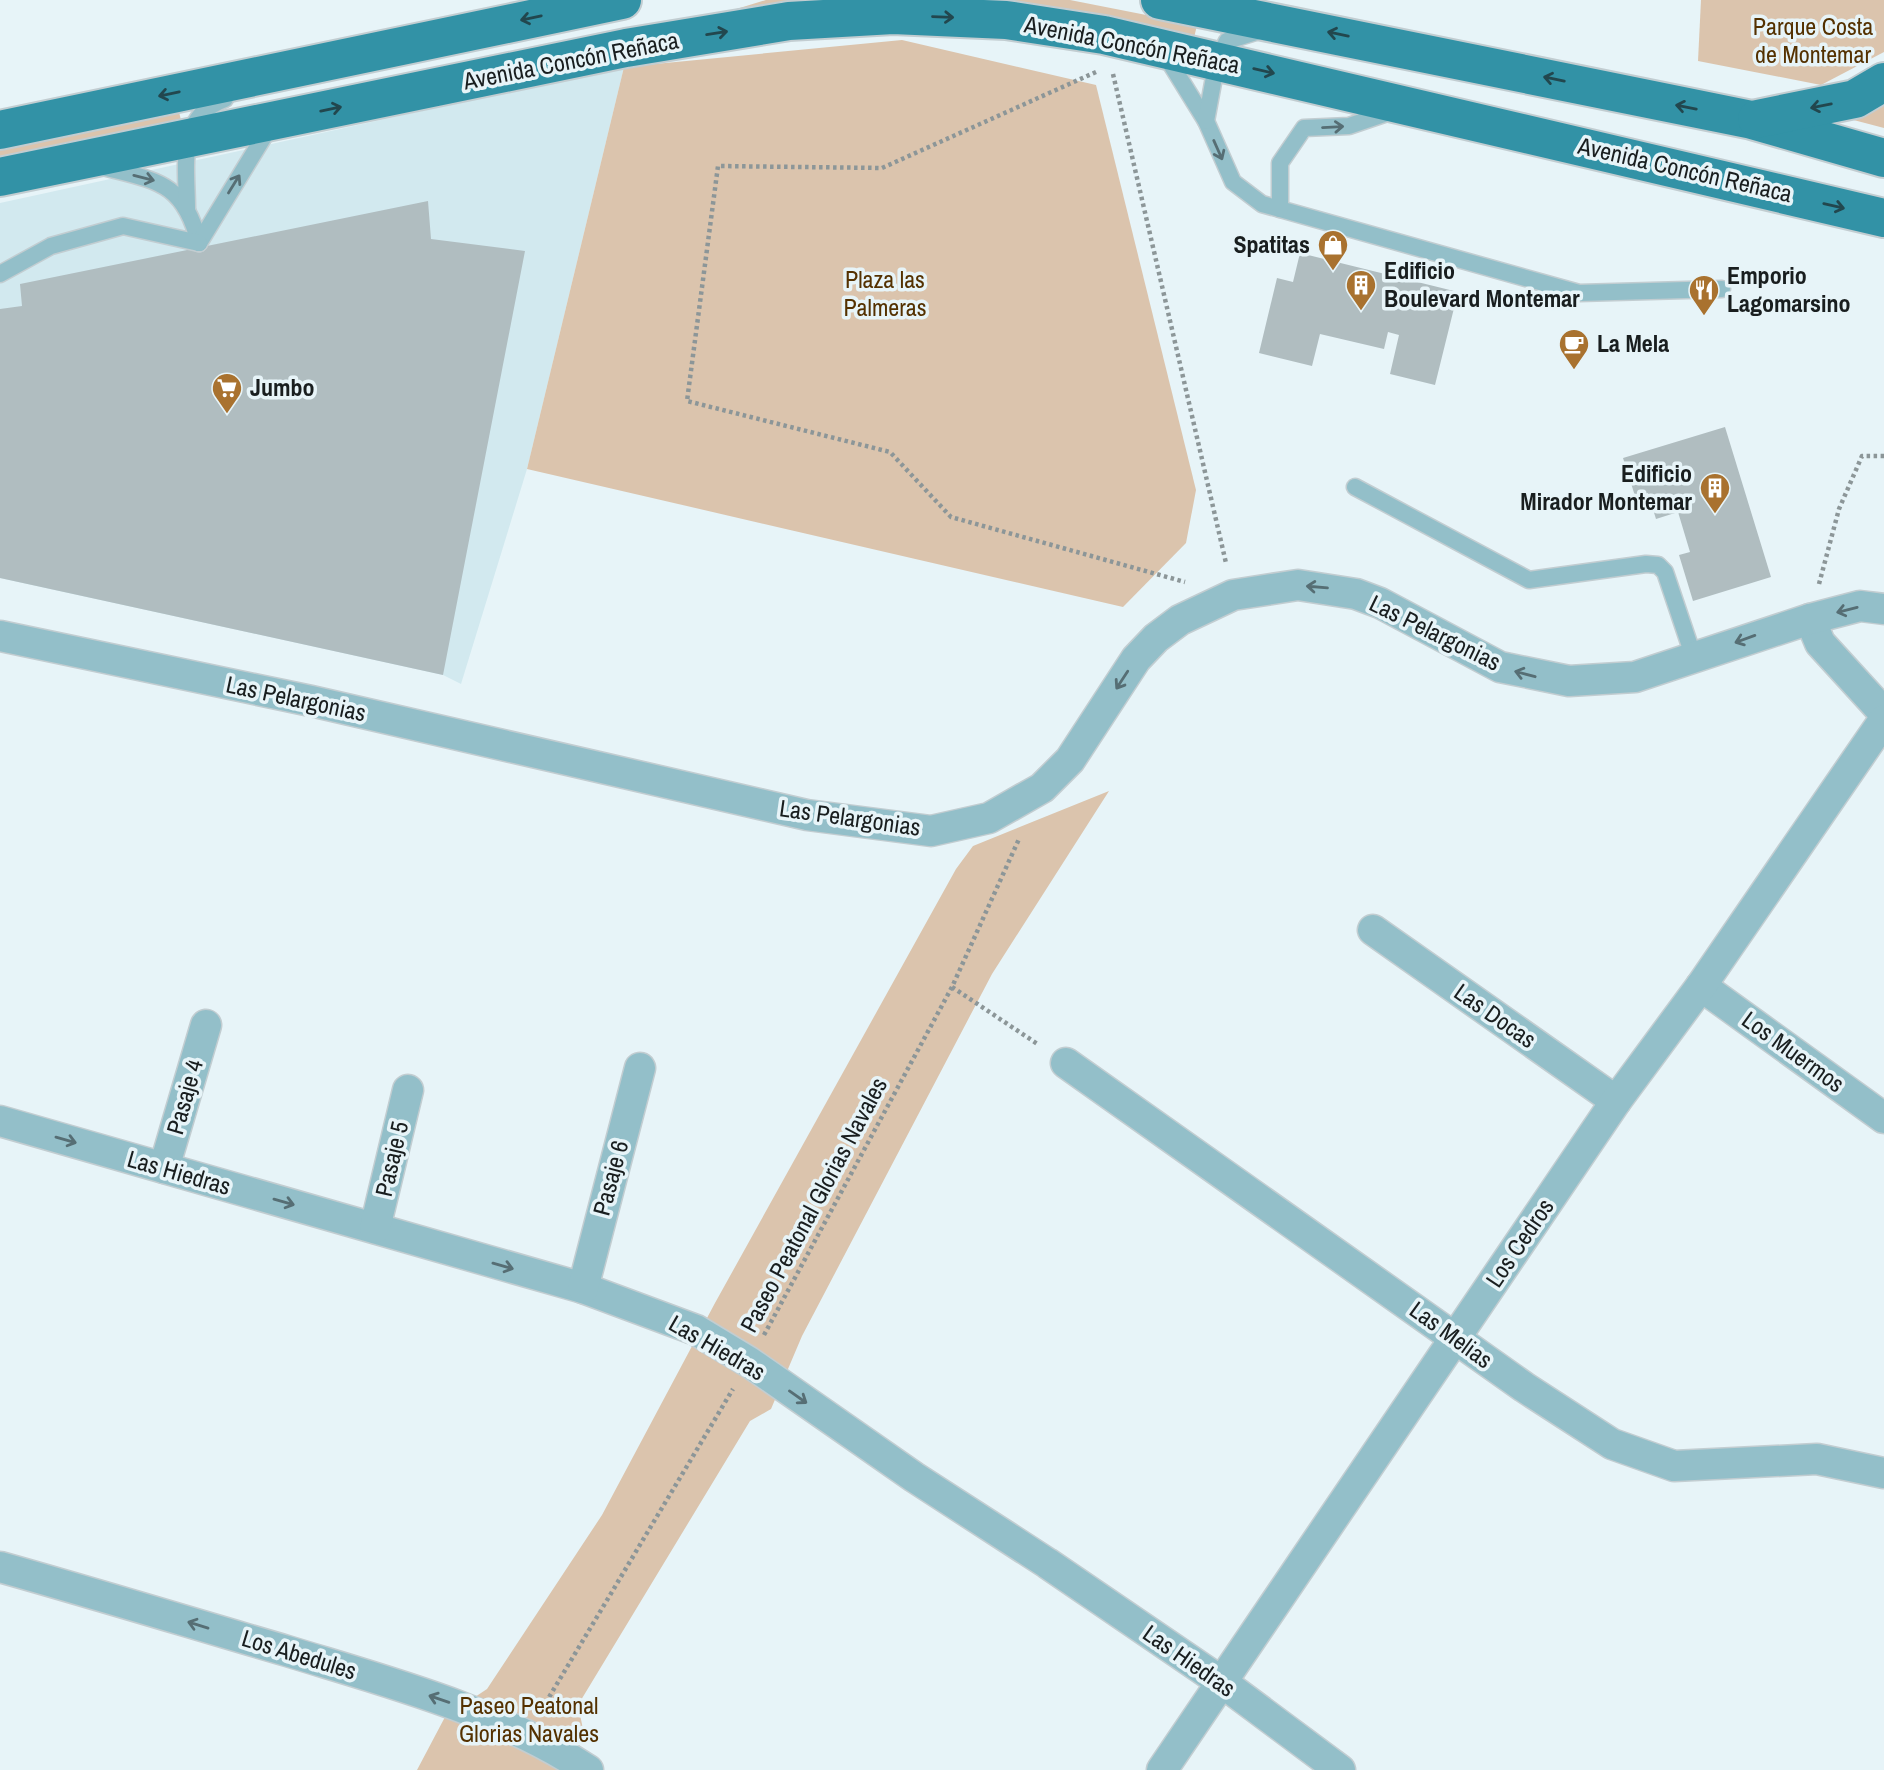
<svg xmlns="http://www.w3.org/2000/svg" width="1884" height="1770" font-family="'Archivo Narrow',sans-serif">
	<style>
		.built { fill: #d2e9ef }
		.green { fill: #dbc4ad }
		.building { fill: #b0bdc0 }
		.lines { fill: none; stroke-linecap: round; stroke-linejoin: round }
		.lane-casing { stroke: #c2cdd1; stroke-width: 19 }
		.street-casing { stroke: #c2cdd1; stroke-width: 33 }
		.primary-casing { stroke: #c2cdd1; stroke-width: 42 }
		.path { stroke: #8c9698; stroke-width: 4.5; stroke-dasharray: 3.5 3.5; stroke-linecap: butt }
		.lane { stroke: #93bfc9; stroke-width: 16 }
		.street { stroke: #93bfc9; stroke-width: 30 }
		.primary { stroke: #3292a6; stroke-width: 38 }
		.oneway { stroke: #22474e }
		.oneway2 { stroke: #566e74 }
		.labels { text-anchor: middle; stroke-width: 7; stroke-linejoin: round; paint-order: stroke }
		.park-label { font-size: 24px; fill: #543100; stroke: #e7f4f8 }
		.street-label { font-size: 24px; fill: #191e1f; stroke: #e7f4f8 }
		.poi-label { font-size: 24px; font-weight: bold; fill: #191e1f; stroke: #e7f4f8; text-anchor: start }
	</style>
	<rect width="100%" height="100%" fill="#e7f4f8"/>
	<path class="built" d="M624,67L527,469L461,684L443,675L0,578V203Z"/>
	<g class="green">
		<path d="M766,0H843L730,11Z"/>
		<path d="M929,0H1070L1197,25L1194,38Z"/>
		<path d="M1701,0H1884V52L1821,85L1698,61Z"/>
		<path d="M902,40L1096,85L1196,490L1186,543L1123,607L527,469L624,67Z"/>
		<path d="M1884,103V128L1846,118Z"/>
		<path d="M178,107L182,125L0,163V145Z"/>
		<path d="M1109,791L992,974L802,1336L771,1409L750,1421L578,1705L583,1729L569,1770H417L445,1717L487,1689L602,1515L715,1303L956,869L973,846Z"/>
	</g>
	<g class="building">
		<path d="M428,201L431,239L525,251L443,675L0,578V309L22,306L20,284Z"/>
		<path d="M1300,253L1458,292L1435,385L1390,374L1399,335L1388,332L1384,349L1320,334L1312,366L1259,353L1277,278L1293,282Z"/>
		<path d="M1725,427L1771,577L1693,601L1679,555L1690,552L1678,512L1656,519L1648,493L1635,496L1623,458Z"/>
	</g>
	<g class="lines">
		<g class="lane-casing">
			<g id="lane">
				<path d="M1164,53L1206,121L1233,182L1262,204L1579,293L1722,289"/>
				<path d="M1206,121L1217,61L1227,41L1262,30"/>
				<path d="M103,167C157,181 184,182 199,243"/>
				<path d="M187,209C187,167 176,117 225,99"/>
				<path d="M1280,209V163L1304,128L1349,126L1393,111"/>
				<path d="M199,243L271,125"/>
				<path d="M0,274L51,246L123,226L199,243"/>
				<path d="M1355,487L1529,580L1646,564L1658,565L1665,572L1694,658"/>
			</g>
		</g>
		<g class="street-casing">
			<g id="street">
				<path d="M1810,619L1820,643L1884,713"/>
				<path d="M0,636L311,701L807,815L931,831L989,818L1042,788L1070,760L1136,659L1156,638L1180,620L1233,595L1298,585L1356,594L1380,603L1500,667L1569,681L1635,677L1810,619L1860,606L1884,609"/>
				<path d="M1373,930L1616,1101"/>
				<path d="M1701,986L1884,1118"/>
				<path d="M1066,1063L1524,1387L1612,1444L1674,1466L1817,1459L1884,1473"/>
				<path d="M0,1121L583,1288L696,1330L749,1362L914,1477L1047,1563L1223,1683L1340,1770"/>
				<path d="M164,1168L206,1025"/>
				<path d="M375,1228L408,1090"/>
				<path d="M583,1288L640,1068"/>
				<path d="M0,1567C96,1594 191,1623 287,1651C391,1683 496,1710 588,1770"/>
				<path d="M1162,1770L1616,1101L1701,986L1884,720"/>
			</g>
		</g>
		<g class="primary-casing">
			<g id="primary">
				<path d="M1160,0L1752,120L1884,158"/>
				<path d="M1757,119L1855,99L1884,82"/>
				<path d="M0,130L622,0"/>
				<path d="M0,177L626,48L789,21L893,15L1006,20L1104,35L1884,218"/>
			</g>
		</g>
		<g class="path">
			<path d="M1096,72L882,168L718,166L687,401L890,452L951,517L1185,582"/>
			<path d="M1113,74L1226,563"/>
			<path d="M1819,584L1839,509L1862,456H1884"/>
			<path d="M952,987L1039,1045"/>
			<path d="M764,1335L952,987L1019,839"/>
			<path d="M542,1709L733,1389"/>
		</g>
		<use href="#lane" class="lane"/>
		<use href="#street" class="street"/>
		<use href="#primary" class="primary"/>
	</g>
	<defs><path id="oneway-shaft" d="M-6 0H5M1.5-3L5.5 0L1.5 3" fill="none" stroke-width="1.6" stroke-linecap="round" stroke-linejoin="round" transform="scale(1.75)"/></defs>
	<g class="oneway">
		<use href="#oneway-shaft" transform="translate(943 17) rotate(2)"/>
		<use href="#oneway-shaft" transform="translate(531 18) rotate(168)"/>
		<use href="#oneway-shaft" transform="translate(717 33) rotate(-9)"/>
		<use href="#oneway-shaft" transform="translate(1338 34) rotate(-168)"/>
		<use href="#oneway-shaft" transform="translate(1264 71) rotate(13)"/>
		<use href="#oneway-shaft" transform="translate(1554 79) rotate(-168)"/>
		<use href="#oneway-shaft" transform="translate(169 94) rotate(168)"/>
		<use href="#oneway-shaft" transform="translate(1821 106) rotate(169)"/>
		<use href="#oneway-shaft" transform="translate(1686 107) rotate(-169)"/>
		<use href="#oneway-shaft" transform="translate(331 109) rotate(-12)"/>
		<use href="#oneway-shaft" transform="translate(1834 206) rotate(13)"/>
	</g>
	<g class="oneway2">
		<use href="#oneway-shaft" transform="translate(1333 127) rotate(-3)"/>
		<use href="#oneway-shaft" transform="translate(1218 150) rotate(66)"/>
		<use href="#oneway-shaft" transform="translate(144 178) rotate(14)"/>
		<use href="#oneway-shaft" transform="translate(234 184) rotate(-58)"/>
		<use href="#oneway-shaft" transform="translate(1317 587) rotate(-175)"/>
		<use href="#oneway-shaft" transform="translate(1847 610) rotate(166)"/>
		<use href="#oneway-shaft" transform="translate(1745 639) rotate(160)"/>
		<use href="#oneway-shaft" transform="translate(1525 674) rotate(-165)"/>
		<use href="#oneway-shaft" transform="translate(1122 680) rotate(123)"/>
		<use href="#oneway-shaft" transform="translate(66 1140) rotate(16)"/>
		<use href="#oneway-shaft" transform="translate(284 1202) rotate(16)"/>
		<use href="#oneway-shaft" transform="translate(503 1266) rotate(16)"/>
		<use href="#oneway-shaft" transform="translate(798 1397) rotate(35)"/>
		<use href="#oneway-shaft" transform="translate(198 1625) rotate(-163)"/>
		<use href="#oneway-shaft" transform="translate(439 1699) rotate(-161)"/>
	</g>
	<defs>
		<g id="shop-pin" transform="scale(1.575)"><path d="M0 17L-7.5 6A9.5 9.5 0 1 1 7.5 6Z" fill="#a9722f" stroke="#e7f4f8"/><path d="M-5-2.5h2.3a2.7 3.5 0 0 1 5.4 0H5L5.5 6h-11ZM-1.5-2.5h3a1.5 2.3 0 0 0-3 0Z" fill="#fff"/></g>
		<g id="building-pin" transform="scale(1.575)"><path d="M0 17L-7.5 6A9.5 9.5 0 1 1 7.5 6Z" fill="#a9722f" stroke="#e7f4f8"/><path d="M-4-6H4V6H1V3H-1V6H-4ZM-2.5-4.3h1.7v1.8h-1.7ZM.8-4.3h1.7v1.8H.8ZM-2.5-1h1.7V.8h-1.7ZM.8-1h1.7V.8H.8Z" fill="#fff"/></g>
		<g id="restaurant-pin" transform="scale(1.575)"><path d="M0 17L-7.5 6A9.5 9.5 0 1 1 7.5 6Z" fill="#a9722f" stroke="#e7f4f8"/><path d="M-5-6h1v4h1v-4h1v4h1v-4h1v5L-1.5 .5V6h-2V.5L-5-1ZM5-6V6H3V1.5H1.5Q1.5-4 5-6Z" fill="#fff"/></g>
		<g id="cafe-pin" transform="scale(1.575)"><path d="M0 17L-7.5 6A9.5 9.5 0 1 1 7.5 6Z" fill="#a9722f" stroke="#e7f4f8"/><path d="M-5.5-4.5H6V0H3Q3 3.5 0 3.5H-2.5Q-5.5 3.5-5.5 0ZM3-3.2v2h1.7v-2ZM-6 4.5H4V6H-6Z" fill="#fff"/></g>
		<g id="supermarket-pin" transform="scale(1.575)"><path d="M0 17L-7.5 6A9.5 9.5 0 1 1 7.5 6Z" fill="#a9722f" stroke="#e7f4f8"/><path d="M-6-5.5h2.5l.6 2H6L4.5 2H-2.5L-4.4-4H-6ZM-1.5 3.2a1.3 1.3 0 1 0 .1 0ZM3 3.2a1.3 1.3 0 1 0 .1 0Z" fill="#fff"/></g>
	</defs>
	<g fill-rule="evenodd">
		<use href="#shop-pin" x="1333" y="245"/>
		<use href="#building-pin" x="1361" y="285"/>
		<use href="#restaurant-pin" x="1704" y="290"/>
		<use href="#cafe-pin" x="1574" y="344"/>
		<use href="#supermarket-pin" x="227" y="388"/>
		<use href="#building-pin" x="1715" y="488"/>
	</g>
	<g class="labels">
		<g class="park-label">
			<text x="1813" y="35">Parque Costa<tspan x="1813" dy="28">de Montemar</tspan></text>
			<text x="885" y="288">Plaza las<tspan x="885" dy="28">Palmeras</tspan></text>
			<text x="529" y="1714">Paseo Peatonal<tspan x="529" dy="28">Glorias Navales</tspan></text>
		</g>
		<g class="street-label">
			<text transform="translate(1132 45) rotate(11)" y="8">Avenida Concón Reñaca</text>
			<text transform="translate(571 61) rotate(-11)" y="8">Avenida Concón Reñaca</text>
			<text transform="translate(1685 170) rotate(13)" y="8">Avenida Concón Reñaca</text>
			<text transform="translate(1435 633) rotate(26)" y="8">Las Pelargonias</text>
			<text transform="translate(296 699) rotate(12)" y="8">Las Pelargonias</text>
			<text transform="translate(850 818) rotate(8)" y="8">Las Pelargonias</text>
			<text transform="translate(1495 1016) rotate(35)" y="8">Las Docas</text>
			<text transform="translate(1793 1052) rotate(36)" y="8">Los Muermos</text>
			<text transform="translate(185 1097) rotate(-74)" y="8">Pasaje 4</text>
			<text transform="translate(392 1159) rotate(-77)" y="8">Pasaje 5</text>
			<text transform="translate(179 1173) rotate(16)" y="8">Las Hiedras</text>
			<text transform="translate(611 1178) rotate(-75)" y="8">Pasaje 6</text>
			<text transform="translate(814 1205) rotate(-62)" y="8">Paseo Peatonal Glorias Navales</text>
			<text transform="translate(1520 1243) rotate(-56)" y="8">Los Cedros</text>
			<text transform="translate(1451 1335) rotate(36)" y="8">Las Melias</text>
			<text transform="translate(717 1348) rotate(30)" y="8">Las Hiedras</text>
			<text transform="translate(299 1655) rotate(17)" y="8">Los Abedules</text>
			<text transform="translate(1189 1661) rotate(35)" y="8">Las Hiedras</text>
		</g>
		<g class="poi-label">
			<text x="1310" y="253" text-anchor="end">Spatitas</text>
			<text x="1384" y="279">Edificio<tspan x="1384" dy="28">Boulevard Montemar</tspan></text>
			<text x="1727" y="284">Emporio<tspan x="1727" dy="28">Lagomarsino</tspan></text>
			<text x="1597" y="352">La Mela</text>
			<text x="250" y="396">Jumbo</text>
			<text x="1692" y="482" text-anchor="end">Edificio<tspan x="1692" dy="28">Mirador Montemar</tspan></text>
		</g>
	</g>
</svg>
